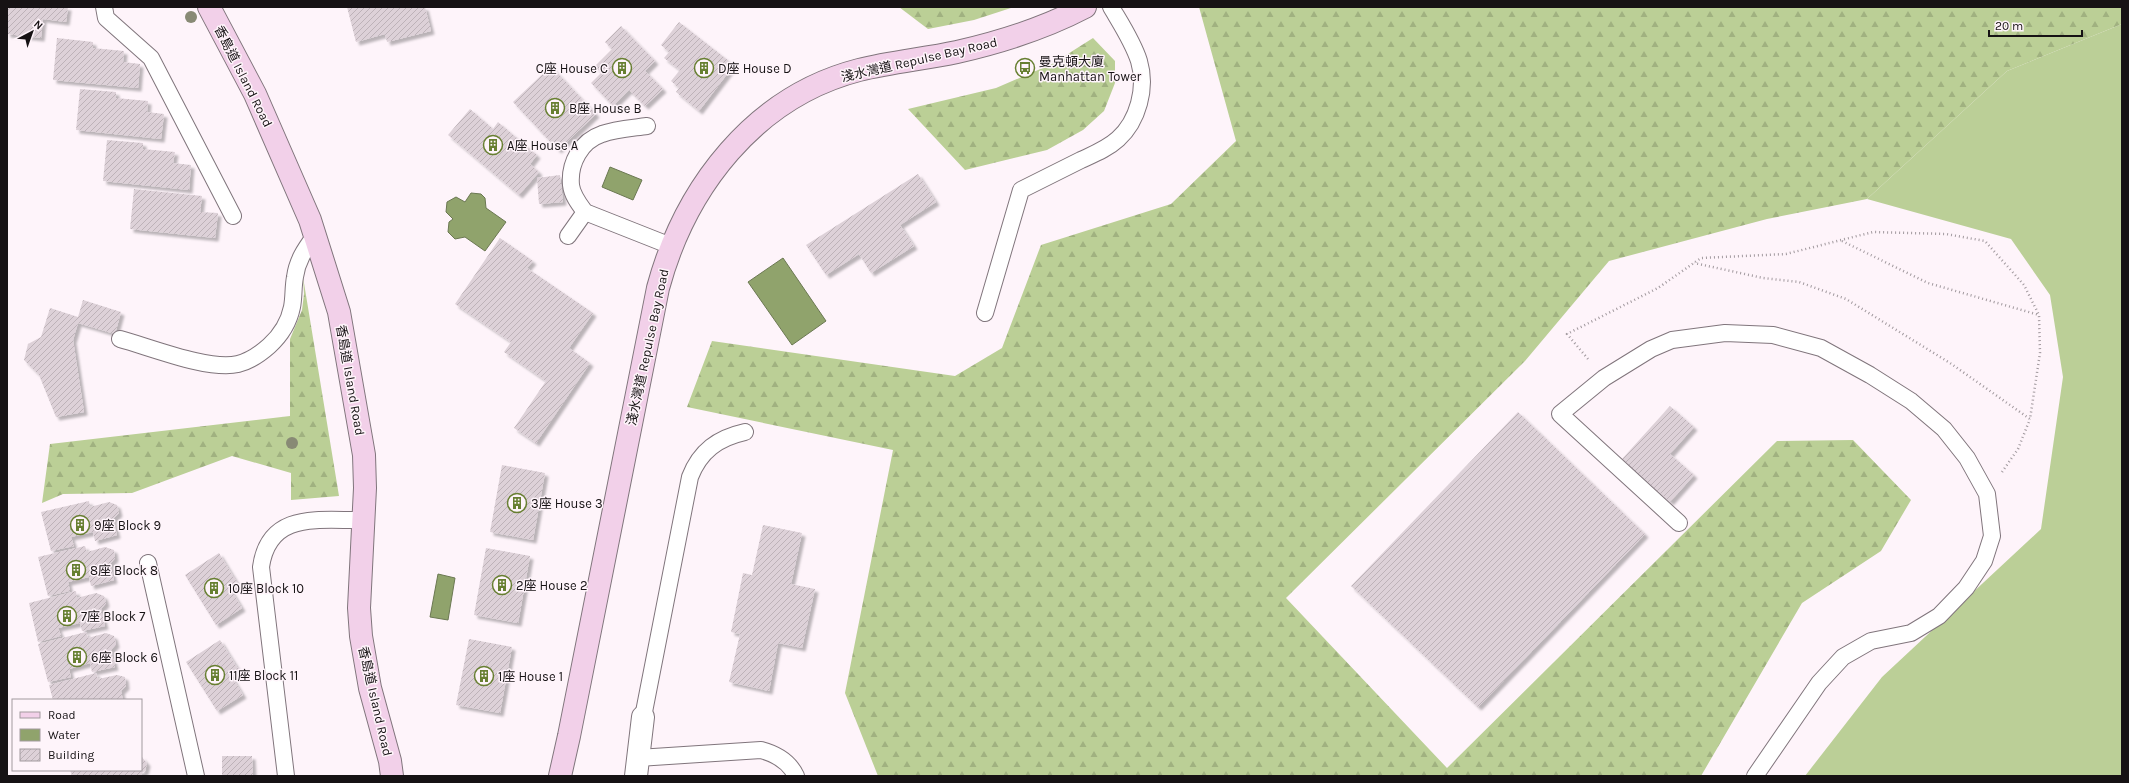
<svg xmlns="http://www.w3.org/2000/svg" width="2129" height="783" font-family="Karla,'Noto Sans TC',sans-serif">
	<style>
		.grass { fill: #bbcf97 }
		.forest { fill: url(#forest-firs) }
		.water { fill: #90a36c; stroke: #6b7852 }
		.building { fill: url(#building-hatch); filter: url(#shadow) }
		.lines { fill: none; stroke-linecap: round; stroke-linejoin: round }
		.service-casing { stroke: #80757c; stroke-width: 18 }
		.minor-casing { stroke: #80757c; stroke-width: 24 }
		.secondary-casing { stroke: #80757c; stroke-width: 24 }
		.path { stroke: #a1999e; stroke-width: 2.5; stroke-dasharray: 1 3; stroke-linecap: butt }
		.service { stroke: #fff; stroke-width: 16 }
		.minor { stroke: #fff; stroke-width: 22 }
		.secondary { stroke: #f2d0e9; stroke-width: 22 }
		.tree { fill: #888a75 }
		.labels { text-anchor: middle; stroke-width: 3; stroke-linejoin: round; paint-order: stroke }
		.street-label { font-size: 13px; fill: #161214; stroke: #fef4fa }
		.poi-label { font-size: 13px; fill: #161214; stroke: #fef4fa; text-anchor: start }
	</style>
	<defs>
		<pattern id="forest-firs" width="22" height="20" patternUnits="userSpaceOnUse"><rect width="22" height="20" fill="#bbcf96"/><path d="M5 1l3.5 6h-7zM16 11l3.5 6h-7z" fill="#a0b180"/></pattern>
		<pattern id="building-hatch" width="6" height="6" patternUnits="userSpaceOnUse"><rect width="6" height="6" fill="#ddd1d8"/><path d="M-1 1l2-2M0 6l6-6M5 7l2-2" fill="none" stroke="#bdb2b8"/></pattern>
		<filter id="shadow"><feDropShadow dx="3.5" dy="3.5" stdDeviation="1" flood-color="#0004"/></filter>
	</defs>
	<rect width="100%" height="100%" fill="#fef4fa"/>
	<path class="grass" d="M2122,24V776H1805L1882,677L2041,529L2063,377L2050,295L2011,239L1867,199L2007,71Z"/>
	<g class="forest">
		<path d="M899,7H1014L974,20L928,29Z"/>
		<path d="M1199,7H2122V24L2007,71L1867,199L1767,219L1609,261L1525,361L1286,598L1447,768L1777,441L1853,440L1911,500L1881,551L1802,603L1701,776H878L845,693L893,450L687,407L712,341L955,376L1002,348L1041,245L1171,204L1236,141Z"/>
		<path d="M1093,38L1115,61V83L1104,111L1083,130L1047,150L965,170L908,109L996,88L1052,64Z"/>
		<path d="M303,277L339,496L291,500V473L232,456L132,493L63,494L42,503L50,444L290,416V339L302,310L304,294Z"/>
	</g>
	<g class="water">
		<path d="M610,167L642,180L633,200L602,187Z"/>
		<path d="M471,193L481,194L485,198L486,208L506,222L485,251L465,237L455,239L448,232L449,222L453,219L446,212L447,202L456,197L465,202Z"/>
		<path d="M783,258L826,321L792,345L748,282Z"/>
		<path d="M438,574L455,578L448,620L430,617Z"/>
	</g>
	<g class="building">
		<path d="M7,7H68L66,22L43,19L41,38L7,34Z"/>
		<path d="M347,7H425L431,31L387,42L385,34L356,42Z"/>
		<path d="M679,22L734,65L699,111L676,92L679,88L671,81L680,70L664,58L669,52L661,45Z"/>
		<path d="M621,26L655,61L645,71L663,89L645,106L629,90L613,106L591,83L601,73L595,66L612,49L605,42Z"/>
		<path d="M57,38L93,42V48L124,51L123,62L140,64L138,88L53,80Z"/>
		<path d="M551,66L596,114L558,150L513,102Z"/>
		<path d="M80,89L116,92V98L148,101L147,112L164,114L161,139L76,130Z"/>
		<path d="M470,109L493,129L498,122L537,155L530,164L539,172L519,195L448,135Z"/>
		<path d="M107,140L143,143V149L175,152L173,163L191,165L189,190L103,181Z"/>
		<path d="M918,174L936,202L900,225L914,246L871,273L859,254L826,275L806,245Z"/>
		<path d="M560,175L563,202L539,204L537,178Z"/>
		<path d="M134,189L202,196L200,212L218,213L215,238L130,229Z"/>
		<path d="M500,238L533,261L527,268L593,313L569,348L590,363L536,443L514,428L546,381L504,352L511,342L455,304Z"/>
		<path d="M83,300L121,312L115,334L78,323L73,340L84,412L56,417L39,375L24,360L28,344L41,337L50,308L78,317Z"/>
		<path d="M1670,406L1694,427L1670,454L1694,475L1670,502L1622,459Z"/>
		<path d="M1518,412L1645,534L1478,707L1351,586Z"/>
		<path d="M502,465L545,473L533,540L490,532Z"/>
		<path d="M89,501L90,507L109,502L117,505L119,513L113,519L117,535L95,541L93,532L71,537L74,546L51,551L41,512Z"/>
		<path d="M763,525L802,533L791,584L815,589L802,648L778,643L769,691L729,682L740,634L731,632L743,573L752,575Z"/>
		<path d="M85,546L87,552L105,547L114,550L115,558L110,564L114,580L91,586L89,577L68,582L70,591L48,596L38,557Z"/>
		<path d="M486,548L530,556L518,623L474,615Z"/>
		<path d="M219,553L239,586L231,590L242,608L216,625L185,575Z"/>
		<path d="M76,591L77,598L96,593L104,596L106,603L101,609L105,626L82,631L80,623L58,628L61,636L38,642L29,603Z"/>
		<path d="M86,632L88,638L106,633L114,636L116,644L111,650L115,667L92,672L90,663L69,669L71,677L48,682L38,644Z"/>
		<path d="M469,639L512,647L500,713L456,705Z"/>
		<path d="M220,640L240,672L232,677L243,695L217,711L186,662Z"/>
		<path d="M96,673L98,679L117,675L125,677L126,686L121,691L123,700H53L49,685Z"/>
		<path d="M141,756L147,763L145,771L142,773V776H72L70,770H141Z"/>
		<path d="M222,756H252L253,776H222Z"/>
	</g>
	<g class="lines">
		<g class="service-casing">
			<g id="service">
				<path d="M104,7L106,18L151,58L233,216"/>
				<path d="M647,126C633,128 615,129 602,134C581,141 569,163 571,185C572,195 579,204 585,212L671,246"/>
				<path d="M568,236L585,212"/>
				<path d="M985,313L1021,190C1041,180 1061,170 1081,160C1094,154 1107,149 1118,139C1138,121 1147,88 1139,61C1133,42 1121,24 1111,7"/>
				<path d="M120,339C150,347 209,371 238,364C250,361 260,354 269,346C280,336 289,322 292,307C294,297 293,287 295,277C297,261 305,249 314,237"/>
				<path d="M1679,523L1560,414L1604,378L1651,349L1672,340L1725,333L1773,335L1821,348L1870,375L1911,401L1944,429L1967,458L1987,494L1992,536L1984,561L1966,588L1939,616L1911,633L1871,641L1843,657L1819,683L1755,776"/>
				<path d="M148,563L196,776"/>
				<path d="M643,717L690,477C700,451 718,438 745,432"/>
				<path d="M638,758L761,750C776,754 789,761 796,776"/>
				<path d="M286,776L261,567C269,510 320,521 364,520"/>
			</g>
		</g>
		<g class="minor-casing">
			<path id="minor" d="M636,776L643,717"/>
		</g>
		<g class="secondary-casing">
			<g id="secondary">
				<path d="M209,7L255,94L310,220L339,312L364,455L365,488L359,608L361,636L370,688L390,761L392,776"/>
				<path d="M560,776L569,736L658,288C685,188 754,97 859,70C891,62 924,59 957,52C1001,42 1045,28 1085,7"/>
			</g>
		</g>
		<g class="path">
			<path d="M1842,241L1928,283L2039,315"/>
			<path d="M1588,359L1567,334L1658,288L1701,258L1786,254L1873,232L1946,234L1985,241L2024,285L2039,315L2040,353L2030,419L1950,363L1846,299L1799,282L1763,278L1694,263"/>
			<path d="M2002,472L2018,449L2030,419"/>
		</g>
		<use href="#service" class="service"/>
		<use href="#minor" class="minor"/>
		<use href="#secondary" class="secondary"/>
	</g>
	<g class="tree">
		<circle cx="191" cy="17" r="6"/>
		<circle cx="292" cy="443" r="6"/>
	</g>
	<defs>
		<g id="building-ring" transform="scale(1)"><circle r="9.5" fill="#fef4fa" stroke="#677f31" stroke-width="1.5"/><path d="M-4-6H4V6H1V3H-1V6H-4ZM-2.5-4.3h1.7v1.8h-1.7ZM.8-4.3h1.7v1.8H.8ZM-2.5-1h1.7V.8h-1.7ZM.8-1h1.7V.8H.8Z" fill="#677f31"/></g>
		<g id="bus-ring" transform="scale(1)"><circle r="9.5" fill="#fef4fa" stroke="#677f31" stroke-width="1.5"/><path d="M-5-6H5V4H4V6H2V4H-2V6H-4V4H-5ZM-3.5-4V0h7V-4ZM-3.5 1.2v1.5H-2V1.2ZM2 1.2v1.5H3.5V1.2Z" fill="#677f31"/></g>
	</defs>
	<g fill-rule="evenodd">
		<use href="#building-ring" x="622" y="68"/>
		<use href="#building-ring" x="704" y="68"/>
		<use href="#bus-ring" x="1025" y="68"/>
		<use href="#building-ring" x="555" y="108"/>
		<use href="#building-ring" x="493" y="145"/>
		<use href="#building-ring" x="517" y="503"/>
		<use href="#building-ring" x="80" y="525"/>
		<use href="#building-ring" x="76" y="570"/>
		<use href="#building-ring" x="502" y="585"/>
		<use href="#building-ring" x="214" y="588"/>
		<use href="#building-ring" x="67" y="616"/>
		<use href="#building-ring" x="77" y="657"/>
		<use href="#building-ring" x="215" y="675"/>
		<use href="#building-ring" x="484" y="676"/>
	</g>
	<g class="labels">
		<g class="street-label">
			<text transform="translate(919 59) rotate(-13)" y="5">淺水灣道 Repulse Bay Road</text>
			<text transform="translate(244 76) rotate(63)" y="5">香島道 Island Road</text>
			<text transform="translate(647 347) rotate(-78)" y="5">淺水灣道 Repulse Bay Road</text>
			<text transform="translate(351 380) rotate(80)" y="5">香島道 Island Road</text>
			<text transform="translate(376 701) rotate(77)" y="5">香島道 Island Road</text>
		</g>
		<g class="poi-label">
			<text x="1039" y="66">曼克頓大廈<tspan x="1039" dy="15">Manhattan Tower</tspan></text>
			<text x="608" y="73" text-anchor="end">C座 House C</text>
			<text x="718" y="73">D座 House D</text>
			<text x="569" y="113">B座 House B</text>
			<text x="507" y="150">A座 House A</text>
			<text x="531" y="508">3座 House 3</text>
			<text x="94" y="530">9座 Block 9</text>
			<text x="90" y="575">8座 Block 8</text>
			<text x="516" y="590">2座 House 2</text>
			<text x="228" y="593">10座 Block 10</text>
			<text x="81" y="621">7座 Block 7</text>
			<text x="91" y="662">6座 Block 6</text>
			<text x="229" y="680">11座 Block 11</text>
			<text x="498" y="681">1座 House 1</text>
		</g>
	</g>
	<rect width="2129" height="783" fill="none" stroke="#161214" stroke-width="16"/>
	<rect x="12" y="699" width="130" height="72" fill="#fef4fa" stroke="#a19a9e"/>
	<rect x="20" y="712" width="20" height="6" fill="#f2d0e9" stroke="#a19a9e"/>
	<text x="48" y="719" font-size="12" fill="#161214">Road</text>
	<rect x="20" y="729" width="20" height="12" fill="#90a36c" stroke="#a19a9e"/>
	<text x="48" y="739" font-size="12" fill="#161214">Water</text>
	<rect x="20" y="749" width="20" height="12" fill="url(#building-hatch)" stroke="#a19a9e"/>
	<text x="48" y="759" font-size="12" fill="#161214">Building</text>
	<g transform="translate(32 32) rotate(41)" stroke="#fef4fa" stroke-width="3" paint-order="stroke">
	<path d="M0-3L7 15L0 10L-7 15Z" fill="#161214"/>
	<text y="-6" font-size="11" font-weight="bold" text-anchor="middle" fill="#161214">N</text>
	</g>
	<path d="M1989 30v6h93v-6" fill="none" stroke="#161214" stroke-width="2"/>
	<text x="1995" y="30" font-size="12" fill="#161214" stroke="#fef4fa" stroke-width="3" paint-order="stroke">20 m</text>
</svg>
